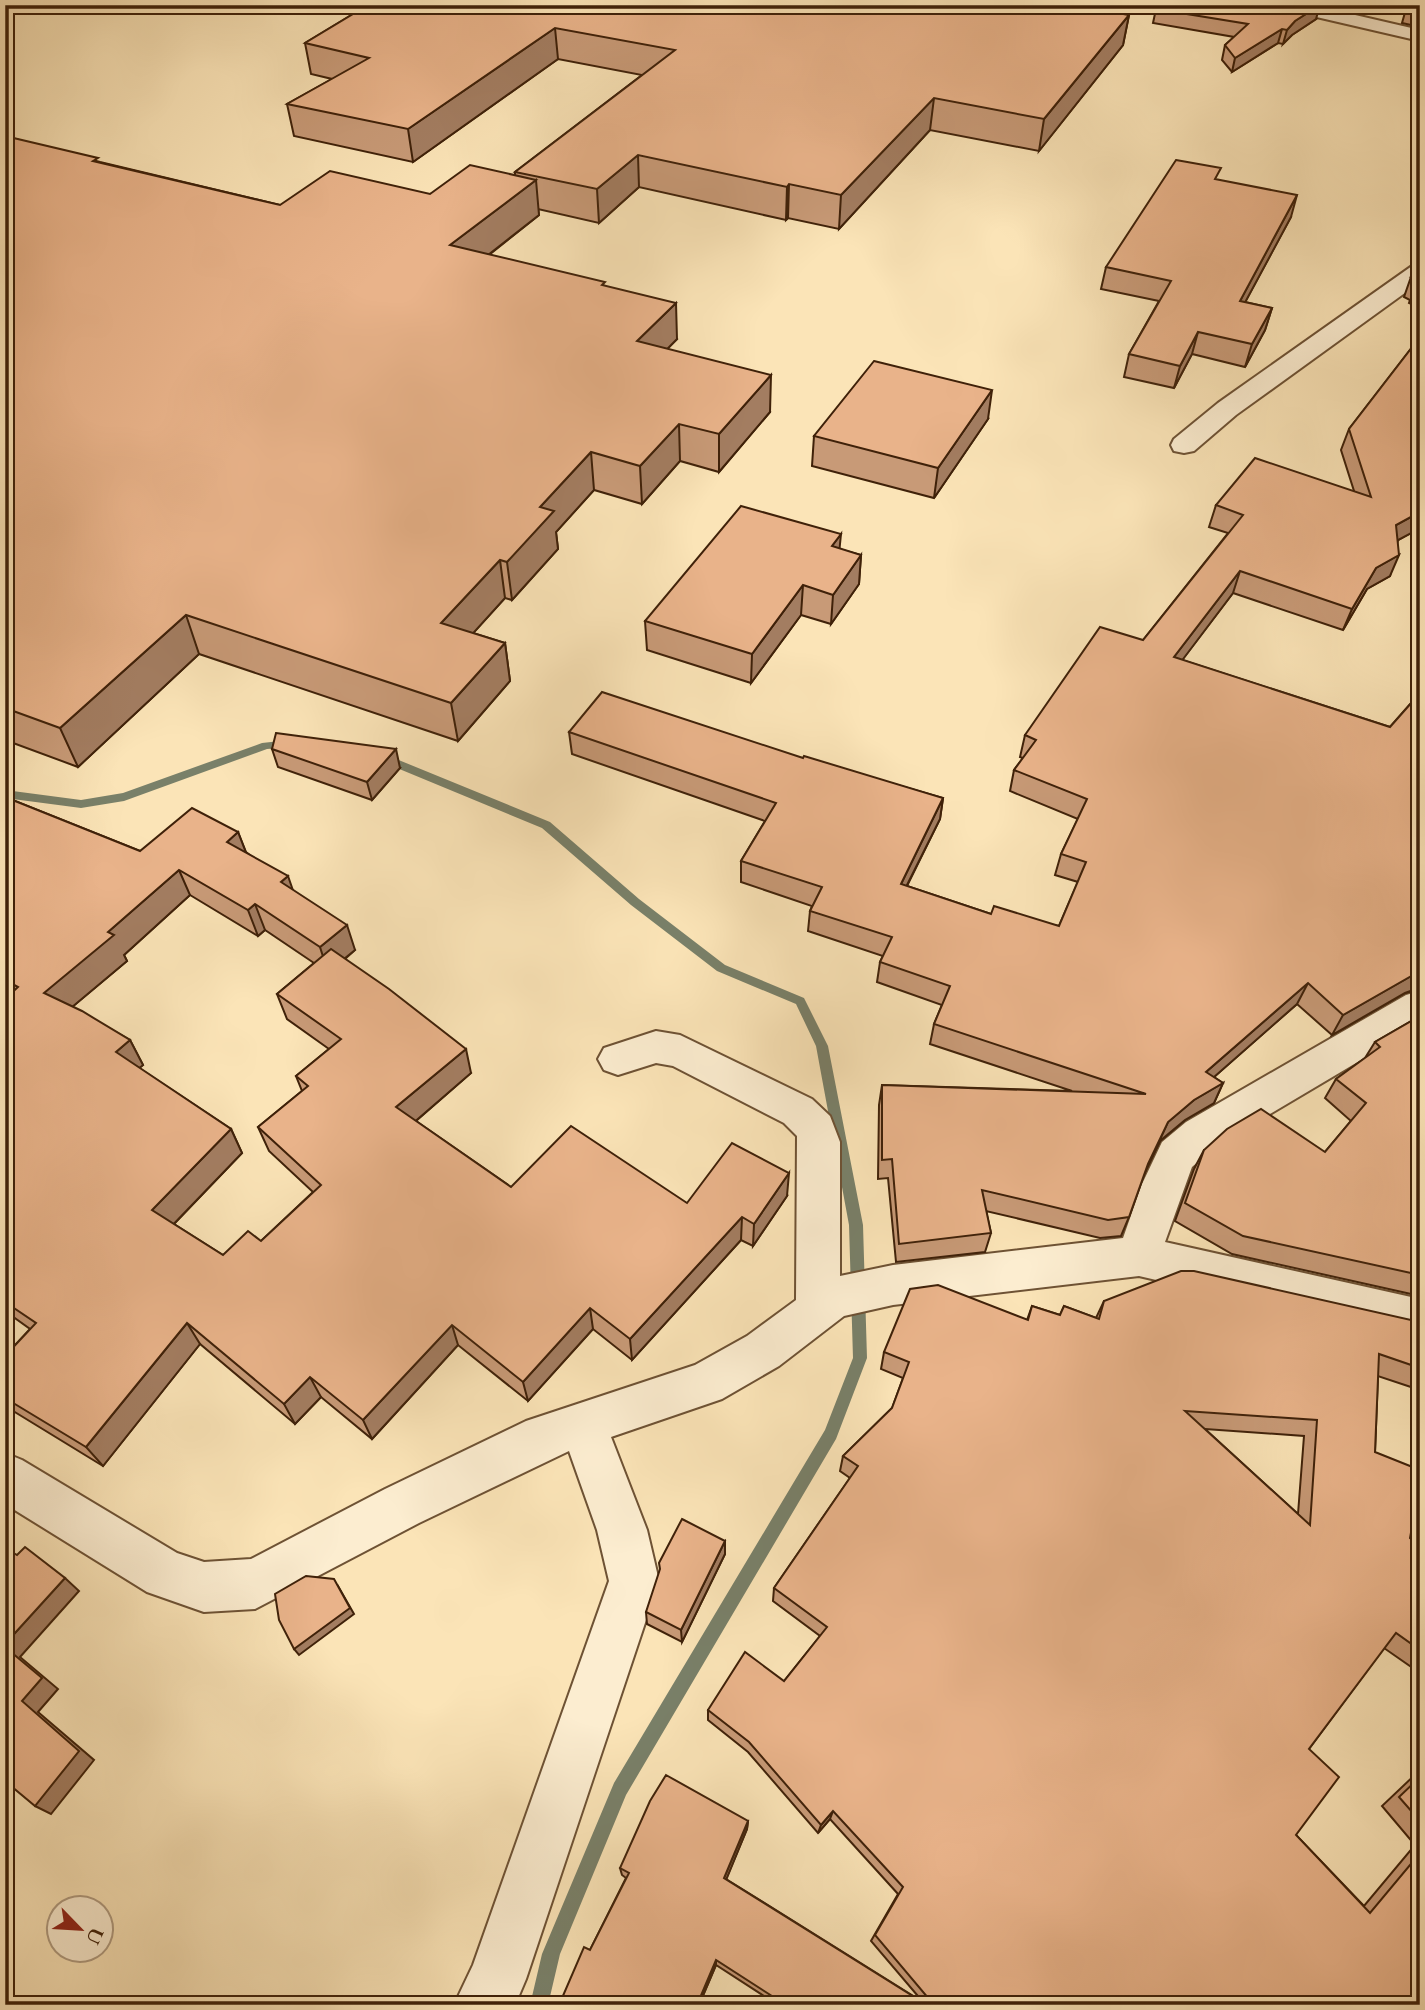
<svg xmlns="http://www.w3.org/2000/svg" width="1425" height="2010" font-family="Cardo,serif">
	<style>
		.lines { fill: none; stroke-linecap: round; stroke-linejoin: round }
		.stream { fill: #798069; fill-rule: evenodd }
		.minor-casing { stroke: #6e5234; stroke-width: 4 }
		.minor { fill: #fcedd0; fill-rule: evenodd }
		.wall { fill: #c89a77; stroke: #3f2109; stroke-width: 2; fill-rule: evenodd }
		.shaded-wall { fill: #a37d61; stroke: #3f2109; stroke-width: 2 }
		.building { fill: #e9b38a; stroke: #3f2109; stroke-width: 2; fill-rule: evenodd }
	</style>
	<rect width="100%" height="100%" fill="#fbe4b7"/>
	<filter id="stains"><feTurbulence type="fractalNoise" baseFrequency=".00286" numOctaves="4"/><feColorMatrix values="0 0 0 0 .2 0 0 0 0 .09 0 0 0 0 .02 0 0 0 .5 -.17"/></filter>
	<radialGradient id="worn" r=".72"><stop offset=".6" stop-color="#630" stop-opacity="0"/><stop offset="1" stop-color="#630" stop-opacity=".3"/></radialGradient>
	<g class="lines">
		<g class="stream">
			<path d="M289,740L294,744L293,747L267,749L124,801L81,808L5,798V790L81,800L123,793L262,743Z"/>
			<path d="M384,754L550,822L639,899L725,965L804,998L828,1046L863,1225L867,1358L836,1439L626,1795L560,1954L548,2005H530L542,1954L614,1783L825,1430L853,1358L849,1225L816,1046L796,1004L717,971L631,905L542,828L380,761L379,758Z"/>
		</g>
		<g class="minor-casing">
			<g id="minor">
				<path d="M1279,5H1312L1420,30V41L1282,9Z"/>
				<path d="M1420,264V282L1236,415L1194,451L1184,453L1174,451L1171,445L1174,439L1218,403L1412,266Z"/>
				<path d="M1420,991V1025L1216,1146L1192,1167L1165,1242L1420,1299V1341L1139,1276L893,1305L844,1316L779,1366L722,1399L611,1437L647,1530L659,1581L526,1979L515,2005H454L473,1965L609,1581L597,1530L569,1451L419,1523L255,1609L204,1612L147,1592L5,1504V1453L22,1460L177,1553L204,1562L251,1559L385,1489L526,1421L695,1365L747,1336L796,1300L797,1136L784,1123L673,1066L656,1063L618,1075L604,1070L598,1059L604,1048L656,1031L680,1035L812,1099L830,1116L840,1142V1276L893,1265L1123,1238L1142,1184L1162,1142L1186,1122L1406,995Z"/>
			</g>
		</g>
		<use href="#minor" class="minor"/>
	</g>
	<g class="wall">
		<path d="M368,5L1129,15L1123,45L1039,151L930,130L839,229L788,218L786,220L639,187L599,223L538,209L539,215L489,255L605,286L677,339L667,349L770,412L719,472L680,461L642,504L594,490L556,532L558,549L512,600L505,598L473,633L505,643L510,681L458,741L199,654L78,767L5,740V136L100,162L280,205L430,194L515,175V172L642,75L558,59L413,162L294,136L287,104L332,79L311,74L305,43Z"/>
		<path d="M1420,5V27L1402,23L1406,9Z"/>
		<path d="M1156,9L1316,19L1292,35L1283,44L1278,43L1232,72L1222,60L1225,45L1234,37L1153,23Z"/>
		<path d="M1218,180L1291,217L1245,302L1272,308L1265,330L1245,367L1192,354L1174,388L1124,377L1129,354L1159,301L1101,289L1106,267Z"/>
		<path d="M1420,271V308L1409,303L1410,300L1404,297L1411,277Z"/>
		<path d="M1420,337V528L1398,540L1390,576L1367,589L1343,630L1233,593L1182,660L1390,727L1420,693V900L1419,902L1420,901V989L1405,993L1332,1035L1297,1004L1214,1077L1223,1083L1214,1103L1185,1120L1160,1141L1146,1169L1129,1217L1121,1236L1100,1238L986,1211L991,1233L985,1252L896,1262L888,1178L878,1179L879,1105L882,1085L1072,1091L930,1044L934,1024L942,1005L877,982L880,962L883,956L808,931L810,911L812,906L741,882V861L765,821L572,754L569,732L803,758L943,798L940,819L907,886L991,914L1059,926L1078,882L1055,875L1061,854L1078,819L1010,791L1014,770L1023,758L1020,757L1025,735L1143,640L1228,533L1209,527L1216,505L1354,491L1341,450L1349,429Z"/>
		<path d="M988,419L934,498L812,466L814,436Z"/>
		<path d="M839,549L861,555L859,584L831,624L801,615L751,683L647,650L645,621Z"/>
		<path d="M272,749L400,768L372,800L278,767Z"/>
		<path d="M5,797L140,851L238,832L246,852L293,890L355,950L345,959L471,1073L416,1121L511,1187L687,1203L787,1196L753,1246L741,1240L632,1360L593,1329L528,1401L458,1345L372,1439L321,1397L295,1424L200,1344L103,1466L5,1406V1356L30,1329L5,1311V999L7,997L5,996ZM190,895L258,936L265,930L314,963L277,994L287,1019L329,1049L296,1076L302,1091L258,1127L269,1151L313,1192L261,1241L223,1255L174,1224L242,1153L231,1129L139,1068L143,1065L130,1040L72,1007L127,961L124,955Z"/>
		<path d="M1420,1016V1296L1232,1254L1175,1221L1194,1169L1204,1150L1325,1152L1351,1121L1325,1098L1336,1079L1365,1058L1375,1042Z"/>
		<path d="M1104,1301L1420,1322V1390L1378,1376L1375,1452L1410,1538L1420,1546V1673L1384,1648L1309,1749L1296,1835L1364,1906L1415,1845L1382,1806L1420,1770V2005H778L716,1965L699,2005H559L590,1950L626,1878L622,1875L620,1868L748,1821L747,1829L726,1879L923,2002L871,1941L898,1894L830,1819L818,1833L748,1752L708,1720V1710L784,1681L820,1636L773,1601L774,1588L850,1478L840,1471L843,1456L892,1408L903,1378L881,1369L884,1352L1027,1320L1032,1306L1060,1315L1064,1306L1096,1318ZM1205,1429L1304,1436L1298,1514Z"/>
		<path d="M725,1541V1554L682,1642L647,1624L646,1612Z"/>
	</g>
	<g class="shaded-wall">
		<path d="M1320,5L1316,19L1292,35L1283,44L1287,30L1295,21Z"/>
		<path d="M1129,15L1123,45L1039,151L1044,119Z"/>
		<path d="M555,28L558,59L413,162L408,129Z"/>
		<path d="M1282,29L1278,43L1232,72L1235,58Z"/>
		<path d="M934,98L930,130L839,229L841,195Z"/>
		<path d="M638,155L639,187L599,223L597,189Z"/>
		<path d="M536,180L539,215L455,281L450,245Z"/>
		<path d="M789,184L788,218L786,220L787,187Z"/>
		<path d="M1297,195L1291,217L1234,323L1240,301Z"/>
		<path d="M676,303L677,339L639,378L637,341Z"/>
		<path d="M1272,308L1265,330L1245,367L1252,344Z"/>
		<path d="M1198,332L1192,354L1174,388L1180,366Z"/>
		<path d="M771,375L770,412L719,472V434Z"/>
		<path d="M992,390L988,419L934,498L938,468Z"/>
		<path d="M679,424L680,461L642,504L640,466Z"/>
		<path d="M591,452L594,490L556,532L558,549L512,600L507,562L540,507Z"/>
		<path d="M1420,512L1419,529L1387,546L1396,525Z"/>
		<path d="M841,534L838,564L832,546Z"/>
		<path d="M861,555L859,584L831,624L833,595Z"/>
		<path d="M1399,555L1390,576L1367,589L1343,630L1352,609L1376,568Z"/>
		<path d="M500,560L505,598L448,661L441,623Z"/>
		<path d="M1240,571L1233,593L1168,679L1174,657Z"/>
		<path d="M803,585L801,615L751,683L752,654Z"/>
		<path d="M186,615L199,654L78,767L60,728Z"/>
		<path d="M505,643L510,681L458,741L451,703Z"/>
		<path d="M396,749L400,768L372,800L367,782Z"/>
		<path d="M943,798L940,819L897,905L901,884Z"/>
		<path d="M238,832L248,858L227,842Z"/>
		<path d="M179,870L190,895L124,955L127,961L59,1018L44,993L108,932Z"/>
		<path d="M288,876L297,902L281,882Z"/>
		<path d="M255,904L265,930L258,936L248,910Z"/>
		<path d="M347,925L355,950L328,972L320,947Z"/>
		<path d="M1420,971L1419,988L1405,993L1332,1035L1343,1015Z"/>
		<path d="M1308,983L1297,1004L1197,1092L1206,1072Z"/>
		<path d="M130,1040L143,1065L130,1076L116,1052Z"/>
		<path d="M466,1049L471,1073L404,1131L396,1107Z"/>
		<path d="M1223,1083L1214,1103L1185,1120L1160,1141L1140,1183L1168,1122L1194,1100Z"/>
		<path d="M231,1129L242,1153L165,1233L152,1210Z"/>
		<path d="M789,1173L787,1196L753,1246L754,1224Z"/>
		<path d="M742,1217L741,1240L632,1360L630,1339Z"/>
		<path d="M590,1308L593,1329L528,1401L523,1382Z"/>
		<path d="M187,1323L200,1344L103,1466L86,1447Z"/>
		<path d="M452,1325L458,1345L372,1439L363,1420Z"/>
		<path d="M310,1377L321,1397L295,1424L284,1404Z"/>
		<path d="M725,1541V1554L682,1642L681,1630Z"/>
		<path d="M65,1578L79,1591L20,1657L58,1689L38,1712L94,1760L51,1814L35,1806L22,1701L5,1644Z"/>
		<path d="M338,1586L354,1614L299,1655L294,1649Z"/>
		<path d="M833,1811L830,1819L818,1833L821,1825Z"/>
		<path d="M748,1821L747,1829L724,1885V1878Z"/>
		<path d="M716,1960V1965L699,2005H697Z"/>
	</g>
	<g class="building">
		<path d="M368,5H1071L1129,15L1044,119L934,98L841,195L789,184L787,187L638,155L597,189L515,172L675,50L555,28L408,129L287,104L369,58L305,43Z"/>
		<path d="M1159,5H1320L1295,21L1287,30L1282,29L1235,58L1225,45L1248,24L1156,9Z"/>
		<path d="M1409,5H1420V12L1406,9Z"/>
		<path d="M5,136L98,158L93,161L280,205L330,171L430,194L470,165L536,180L450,245L605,282L602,285L676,303L637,341L771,375L719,434L679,424L640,466L591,452L540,507L554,511L507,562L500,560L441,623L505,643L451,703L186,615L60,728L5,708Z"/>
		<path d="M1176,160L1221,168L1215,179L1297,195L1240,301L1272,308L1252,344L1198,332L1180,366L1129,354L1171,281L1106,267Z"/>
		<path d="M1420,271V280L1411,277Z"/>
		<path d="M1420,337V512L1396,525L1399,555L1376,568L1352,609L1240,571L1174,657L1390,727L1420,693V897L1413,906L1420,901V971L1343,1015L1308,983L1206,1072L1223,1083L1194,1100L1168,1122L1148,1164L1129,1217L1108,1220L982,1190L991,1233L899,1244L892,1159L882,1160V1085L1146,1094L934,1024L950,986L880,962L892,937L810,911L822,887L741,861L776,803L569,732L602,692L803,758L804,756L943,798L901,884L991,914L994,906L1059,926L1086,862L1061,854L1087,799L1014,770L1036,740L1025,735L1100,627L1143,640L1243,515L1216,505L1255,458L1371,497L1349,429Z"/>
		<path d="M874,361L992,390L938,468L814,436Z"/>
		<path d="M741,506L841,534L832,546L861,555L833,595L803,585L752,654L645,621Z"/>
		<path d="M276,733L396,749L367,782L272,749Z"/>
		<path d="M5,797L140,851L192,808L238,832L227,842L288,876L281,882L347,925L320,947L255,904L248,910L179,870L108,932L114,935L44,993L82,1011L130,1040L116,1052L231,1129L152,1210L223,1255L248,1231L261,1241L321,1185L258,1127L308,1086L296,1076L341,1039L277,994L331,949L389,989L466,1049L396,1107L511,1187L571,1126L687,1203L732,1143L789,1173L754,1224L742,1217L630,1339L590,1308L523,1382L452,1325L363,1420L310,1377L284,1404L187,1323L86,1447L5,1398V1356L36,1323L5,1302V999L18,987L5,980Z"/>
		<path d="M1420,1016V1275L1243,1236L1185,1203L1204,1150L1227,1129L1261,1109L1325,1152L1366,1103L1336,1079L1380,1047L1375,1042Z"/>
		<path d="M1181,1271H1194L1420,1322V1368L1379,1354L1375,1452L1420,1470V1483L1410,1538L1420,1546V1650L1396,1633L1309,1749L1339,1777L1296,1835L1370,1913L1420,1853V2005H1405L1399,1998L1395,2005H934L875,1935L903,1887L833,1811L821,1825L749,1742L708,1710L745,1652L784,1681L827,1627L774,1588L858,1466L843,1456L892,1408L909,1362L884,1352L910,1289L938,1285L1028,1320L1032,1306L1060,1315L1064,1306L1099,1319L1104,1301ZM1185,1411L1317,1420L1310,1525Z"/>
		<path d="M682,1519L725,1541L681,1630L646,1612L660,1569L659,1563Z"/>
		<path d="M25,1547L65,1578L5,1644V1548L17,1555Z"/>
		<path d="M306,1576L334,1579L350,1608L294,1649L279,1620L275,1594Z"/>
		<path d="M5,1647L42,1678L22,1701L79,1751L35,1806L5,1781Z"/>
		<path d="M666,1775L748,1821L724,1878L927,2005H786L716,1960L697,2005H559L584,1947L590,1950L629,1873L620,1868L650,1801Z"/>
		<path d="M1420,1777V1821L1399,1797Z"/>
	</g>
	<rect width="1425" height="2010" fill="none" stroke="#fbe4b7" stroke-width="28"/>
	<rect x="7" y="7" width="1411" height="1996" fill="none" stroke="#3f2109" stroke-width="3.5"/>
	<rect x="14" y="14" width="1397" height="1982" fill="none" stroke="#3f2109" stroke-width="2"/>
	<g transform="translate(80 1929) rotate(115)"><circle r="33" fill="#fcedd0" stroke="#b09b80" stroke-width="2"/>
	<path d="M0-5L12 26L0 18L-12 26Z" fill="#8f2418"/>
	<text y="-10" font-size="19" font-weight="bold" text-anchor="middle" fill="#3f2109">U</text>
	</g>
	<rect width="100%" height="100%" filter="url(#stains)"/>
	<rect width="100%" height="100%" fill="url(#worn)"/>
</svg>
